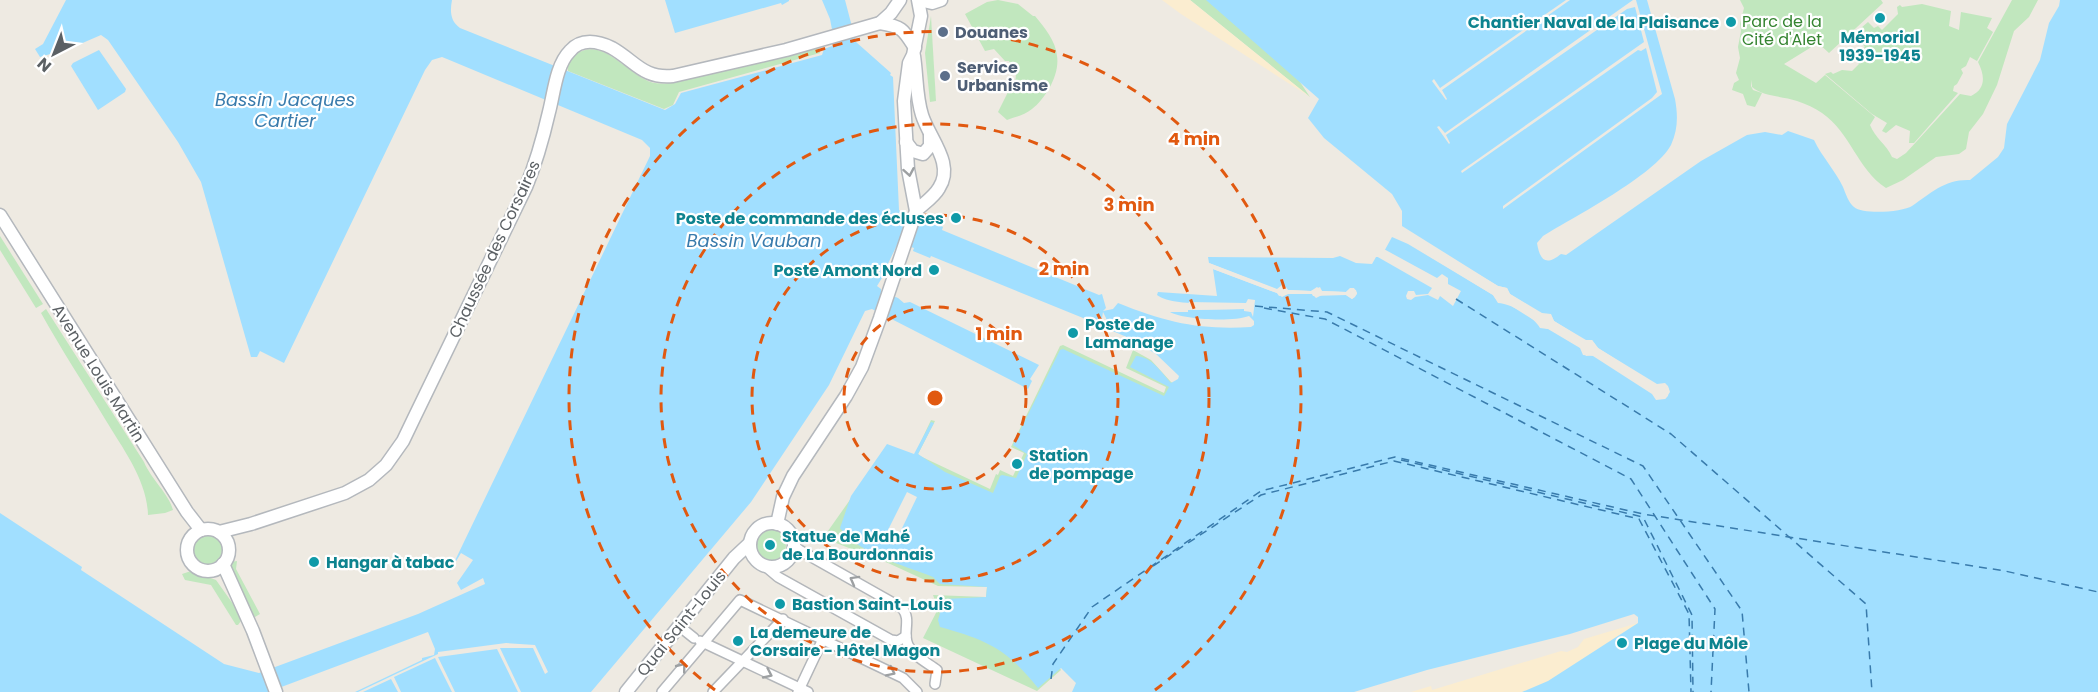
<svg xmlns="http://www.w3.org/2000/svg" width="2098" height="692" font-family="Poppins,sans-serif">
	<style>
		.green { fill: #c1e7be }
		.sand { fill: #fbedd0 }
		.water { fill: #a1dfff }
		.pier { fill: #eeeae2 }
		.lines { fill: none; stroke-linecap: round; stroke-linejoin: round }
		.ferry { stroke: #397bac; stroke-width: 1.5; stroke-dasharray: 8 6; stroke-linecap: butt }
		.street-casing { stroke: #b3b6ba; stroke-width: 12 }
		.secondary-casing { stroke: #b4b8bd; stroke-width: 15 }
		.street { stroke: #fff; stroke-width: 9 }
		.secondary { stroke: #fff; stroke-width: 12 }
		.oneway { stroke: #9da0a2 }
		.ring { fill: none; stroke: #e15910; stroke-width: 3; stroke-dasharray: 10 8 }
		.culture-dot { fill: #0f9aa8; stroke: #fff; stroke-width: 2 }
		.service-dot { fill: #5c6f8a; stroke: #fff; stroke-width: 2 }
		.labels { text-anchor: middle; stroke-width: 4.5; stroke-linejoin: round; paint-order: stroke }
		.park-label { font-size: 16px; fill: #358431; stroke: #fff }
		.culture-label { font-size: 16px; font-weight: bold; fill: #0d838f; stroke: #fff; text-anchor: start }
		.service-label { font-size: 16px; font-weight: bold; fill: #4e5e75; stroke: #fff; text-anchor: start }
		.street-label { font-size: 16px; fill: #5b6064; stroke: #fff }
		.water-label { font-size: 18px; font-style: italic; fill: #397bac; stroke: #fff }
		.centre { fill: #e15910; stroke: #fff; stroke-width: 3 }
		.ring-label { font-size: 18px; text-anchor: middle; font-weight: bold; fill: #e15910; stroke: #fff; stroke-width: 4.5; stroke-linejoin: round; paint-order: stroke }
	</style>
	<rect width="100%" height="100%" fill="#eeeae2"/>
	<g class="green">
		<path d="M998,0L1018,4L1033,16H1035C1044,27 1056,41 1057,56C1060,74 1046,98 1032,109C1025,115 1015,117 1007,120L998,112L1009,90L1015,85L1016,74L1012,73L1009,61H1005L994,49L985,51L965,14L987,2Z"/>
		<path d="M1190,0H1268L1290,67L1310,97Z"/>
		<path d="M1740,0H1881L1883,3L1829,53L1818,43L1784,64L1816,83L1825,75L1875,117L1870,125C1875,138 1887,145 1892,157L1897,159L1906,153L1960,94L1971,96C1986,89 1985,76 1978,62L2012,0H2038L2029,17L2014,31L1997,85L1983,114L1969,132L1966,149L1959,154L1936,157L1903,180L1886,188C1857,169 1851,133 1822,113C1815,108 1806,104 1797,101C1783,96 1764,97 1752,87V80L1751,86L1753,90L1762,93L1755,107L1747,105L1743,94L1732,90L1734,83L1739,80L1736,73L1740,58L1738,47L1741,31L1740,24L1744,8Z"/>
		<path d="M1922,4L1951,11L1949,26L1959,30L1961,12L1992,18L1987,28L1993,32L1977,61L1970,57L1966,66L1961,69L1963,73L1957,84L1954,86L1953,91L1958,93L1914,143H1909L1910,131L1896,125L1886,133L1882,131L1887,123L1872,114L1825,74L1831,72L1833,74L1842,70L1852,71L1859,64L1854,54L1865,47L1854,34L1868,22L1874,28L1878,26L1882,30L1898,14L1897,7L1900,5L1902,7Z"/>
		<path d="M931,16L936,101L930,102L925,53Z"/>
		<path d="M819,48L820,53L679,92L673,105L664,109L568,71C567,66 570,59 575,55C601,36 624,70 646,80C653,84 661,84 669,83Z"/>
		<path d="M0,236L43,304L36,308L0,250Z"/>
		<path d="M46,309L144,462C151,479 169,494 173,510L165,513L148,515C147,480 123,449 105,419C84,384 61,349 41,313Z"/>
		<path d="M1063,345L1164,393L1166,387L1126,368L1133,350L1151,360L1171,382L1180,387L992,585L1053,657L1061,670L1037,691L923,638L938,609L933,595L986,597L987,587L938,586L888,563L823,538L888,446L914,456L931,420L935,421L918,454L920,456L990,489L996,474L998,475L1000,470L1013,476L1024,453L1011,447L1060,346Z"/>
		<circle cx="770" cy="545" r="16"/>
		<circle cx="206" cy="549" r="16"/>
		<path d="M237,561L236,569L260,614L255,617L228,572L230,562Z"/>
		<path d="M191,571L216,580L243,618L238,625H236L211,585L185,580L182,574Z"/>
	</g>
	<g class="sand">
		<path d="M1162,0H1190L1310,97L1181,14Z"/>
		<path d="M1639,602L1662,692H1411L1431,686L1432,690L1561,651L1567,652L1578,647L1584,639L1638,623Z"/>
	</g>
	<g class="water">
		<path d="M66,0H452C450,11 450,21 460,28L665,110L675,104L681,93L822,55L824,49L835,45L830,19L822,0H845L856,42L891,73L890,75L893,77L899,210L902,213L924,223L926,220L941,226L943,227L942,230L1099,295L1102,294L1106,308L1103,311L1113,309L1118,303C1167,323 1201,330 1251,327L1254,325V321L1249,316C1233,322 1185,320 1170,312H1188V310L1244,309L1251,312L1255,300L1246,303C1225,303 1173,307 1157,295L1158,292L1217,296L1213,269L1277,293L1279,296L1288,294H1312L1313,296L1346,295L1352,299L1355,297L1357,293L1354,288H1350L1346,292L1322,291L1320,287L1311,291L1288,290L1286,287L1278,290L1209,263L1208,257L1333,258L1340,256L1356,263L1372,264L1376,257H1381L1392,237L1408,244L1493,295L1498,303C1510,303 1534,317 1540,328L1548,329L1580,348L1583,355L1593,356L1652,394L1656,400L1665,399L1670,392L1668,386L1665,383L1657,384L1598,348L1592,340H1586L1554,321L1551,314L1542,313L1510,294L1507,288L1498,286L1402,226V211L1392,194L1324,138L1308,118L1319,99L1206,0H1647L1675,99C1678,115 1678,130 1671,145C1655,175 1574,217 1543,236L1537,243C1540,261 1546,266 1561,254L1566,255L1701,161L1747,135L1765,132L1782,135L1788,131L1814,140C1822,157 1835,170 1843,187C1846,194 1848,202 1854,207C1863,215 1903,212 1912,206C1931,193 1945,179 1970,180L1998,157L2004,148L2007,124L2040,60L2049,23L2059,6L2060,0H2098V692H1522L1548,681L1638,623V617L1634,614L1570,634L1427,670L1354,692H1072L1076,683L1061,668L1038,688C1007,649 987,640 940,627L938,620L944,599L986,597L987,587L940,584L933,577C901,564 861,555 840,528L851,496L887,444L914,454L931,422L934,423L918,454L945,472L993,493L1000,476L1002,475L1016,478L1027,454L1013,445L1060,350L1063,349L1164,396L1169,387L1130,367L1136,356C1152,357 1161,372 1171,383L1178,379L1179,376L1156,354L1136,342V341L1108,329L1106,318L1103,312L1102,318L1091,324L1088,320L931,256L930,258L913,251L914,248L900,243L897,245L884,272L885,273L877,286L881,289V291L898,298L904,303L910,302L1039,365L1030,379L1032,381L1028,389L872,309L865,311L829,385L751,502L591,692H355L422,660V658L434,655L435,649L428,632L268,692H0V513L82,567L81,570L224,664L259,673L418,614L485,584L483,578L461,590L457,583L473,560L461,553L449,573L650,156V148L642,140L447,59L442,57L432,60L425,70L284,363L260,351L257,357H251L201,182L178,142L108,40L101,35L71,48L40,57L35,49L43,44Z"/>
		<path d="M665,0H789V1L782,5L781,3L675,33Z"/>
		<path d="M99,50L126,89L125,92L98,110L71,66L73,63Z"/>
	</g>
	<g class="pier">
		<path d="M1566,0H1570L1442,90L1447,99L1446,100L1432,81L1434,79L1440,88Z"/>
		<path d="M1633,0H1636L1662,94L1503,209V206L1652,98L1657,92L1646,48L1641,51L1638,50L1462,173L1461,171L1644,42L1635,7L1627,9L1446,135L1450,143L1449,144L1437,127L1439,126L1445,133Z"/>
		<path d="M1400,228L1498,286L1507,288L1510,294L1542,314L1551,315L1554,321L1586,341L1592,340L1598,348L1656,385L1665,384L1669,389L1668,396L1665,399H1656L1652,393L1593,355L1586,356L1581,348L1549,329L1540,327L1537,322L1505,302H1498L1493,295L1393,234L1409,242L1494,293L1499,300H1506L1538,319L1542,326L1550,327L1582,346L1586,353H1594L1653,391L1657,397H1664L1666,394L1667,390L1664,386L1655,387L1597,350L1591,343H1585L1552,323L1549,316H1541L1508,296L1504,290L1497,289Z"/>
		<path d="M1382,248L1437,278L1442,274L1448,278V284L1461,291L1453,306L1440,296L1438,300L1428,295L1415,297L1411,300L1407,299L1406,296L1408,291H1414L1416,295L1428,294L1432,288L1376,256L1378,254H1382Z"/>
		<path d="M1209,263L1277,289L1282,285L1288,290L1311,291L1317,287L1322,291L1346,292L1351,288L1356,290L1357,294L1352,299L1346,295H1322L1316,298L1312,294H1288L1282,297L1277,293L1213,269Z"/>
		<path d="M1248,299L1255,300L1253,317L1251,312L1244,311V309L1188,310V307L1244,306L1251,309L1250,302L1246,306L1188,305L1189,302L1246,303Z"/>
		<path d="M907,492L917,497L894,545L883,540Z"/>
		<path d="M506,643L535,645L548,672L545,674L533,648H500L521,692H518L497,649L438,657L455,692H452L435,658L394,677L401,692H398L391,679L363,692H358L438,654V652Z"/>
	</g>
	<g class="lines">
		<g class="ferry">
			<path d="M1456,299L1671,434L1866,604L1872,692"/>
			<path d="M1255,306L1327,312L1643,466L1742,611L1749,692"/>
			<path d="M1264,308L1325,319L1631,479L1715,609L1711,692"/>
			<path d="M1401,460L1643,517L1692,615L1693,692"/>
			<path d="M1153,566L1261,495L1394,461L1639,519L1689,614L1691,692"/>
			<path d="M1051,679L1053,664L1092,607L1261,491L1395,457L1643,514L2005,571L2098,592"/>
		</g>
		<g class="street-casing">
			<g id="street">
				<path d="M793,545L801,551L902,608C912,620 902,632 908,645C913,656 928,663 937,670L935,684"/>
				<path d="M765,566L778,577L891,640L898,641L906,636"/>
				<path d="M679,626L694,638"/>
				<path d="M700,641L808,692"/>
				<path d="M662,692L740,600L903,678L917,692"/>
				<path d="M713,692L783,619"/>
				<path d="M798,692L823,639"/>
			</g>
		</g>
		<g class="secondary-casing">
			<g id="secondary">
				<path d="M919,0L932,3L941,0"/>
				<path d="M880,23C903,27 903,29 915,48"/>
				<path d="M914,56C917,76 916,96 922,115C929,138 955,164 939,188C934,197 923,204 916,211"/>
				<path d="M906,142L913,151L923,154L930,146V134"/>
				<path d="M0,215L187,512L201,530"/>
				<circle cx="772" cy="545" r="22"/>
				<path d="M777,524L783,497L793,476L846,396L862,367L880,318L916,211L908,169L904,101L909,63L913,55L921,16L918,0"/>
				<circle cx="208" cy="550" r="21"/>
				<path d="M219,532L251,524L345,493L369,480L386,465L403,441L415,416L526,187C536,163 543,138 549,112C554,93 556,65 570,51C581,38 598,41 612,48C635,61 643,79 673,76L786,50L880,23L891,13L900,0"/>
				<path d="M223,564L253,631L276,692"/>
				<path d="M626,692L734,558L750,543"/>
			</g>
		</g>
		<use href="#street" class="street"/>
		<use href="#secondary" class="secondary"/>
	</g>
	<defs><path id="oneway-chevron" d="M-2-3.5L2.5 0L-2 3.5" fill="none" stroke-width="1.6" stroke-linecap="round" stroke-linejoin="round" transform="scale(1.5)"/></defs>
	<g class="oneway">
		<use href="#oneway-chevron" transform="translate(909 172) rotate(80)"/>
		<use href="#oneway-chevron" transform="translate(854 580) rotate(-151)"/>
		<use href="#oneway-chevron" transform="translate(682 667) rotate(-51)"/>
		<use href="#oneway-chevron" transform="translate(891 672) rotate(26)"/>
		<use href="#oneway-chevron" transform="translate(768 674) rotate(25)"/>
	</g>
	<g class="ring">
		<circle cx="935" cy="398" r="91"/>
		<circle cx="935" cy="398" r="183"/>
		<circle cx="935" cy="398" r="274"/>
		<path d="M715 690A366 366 0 1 1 1155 690"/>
	</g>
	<g class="culture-dot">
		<circle cx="1880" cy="18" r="6"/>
		<circle cx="1731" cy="22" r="6"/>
		<circle cx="956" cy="218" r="6"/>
		<circle cx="934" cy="270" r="6"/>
		<circle cx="1073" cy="333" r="6"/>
		<circle cx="1017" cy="464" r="6"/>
		<circle cx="770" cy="545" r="6"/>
		<circle cx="314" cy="562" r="6"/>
		<circle cx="780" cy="604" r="6"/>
		<circle cx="738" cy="641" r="6"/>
		<circle cx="1622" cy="643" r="6"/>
	</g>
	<g class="service-dot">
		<circle cx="943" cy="32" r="6"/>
		<circle cx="945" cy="76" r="6"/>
	</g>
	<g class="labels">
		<g class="park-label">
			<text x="1782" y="27">Parc de la<tspan x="1782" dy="18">Cité d'Alet</tspan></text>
		</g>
		<g class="culture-label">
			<text x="1719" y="28" text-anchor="end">Chantier Naval de la Plaisance</text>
			<text x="1880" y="43" text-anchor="middle">Mémorial<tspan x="1880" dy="18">1939-1945</tspan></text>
			<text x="944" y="224" text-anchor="end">Poste de commande des écluses</text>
			<text x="922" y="276" text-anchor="end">Poste Amont Nord</text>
			<text x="1085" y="330">Poste de<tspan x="1085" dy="18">Lamanage</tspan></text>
			<text x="1029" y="461">Station<tspan x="1029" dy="18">de pompage</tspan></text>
			<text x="782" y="542">Statue de Mahé<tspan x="782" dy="18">de La Bourdonnais</tspan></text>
			<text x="326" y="568">Hangar à tabac</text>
			<text x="792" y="610">Bastion Saint-Louis</text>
			<text x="750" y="638">La demeure de<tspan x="750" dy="18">Corsaire - Hôtel Magon</tspan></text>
			<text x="1634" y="649">Plage du Môle</text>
		</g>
		<g class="service-label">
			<text x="955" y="38">Douanes</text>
			<text x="957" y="73">Service<tspan x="957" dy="18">Urbanisme</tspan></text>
		</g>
		<g class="street-label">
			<text transform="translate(494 249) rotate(-65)" y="6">Chaussée des Corsaires</text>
			<text transform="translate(99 373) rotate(58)" y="6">Avenue Louis Martin</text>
			<text transform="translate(681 623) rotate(-51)" y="6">Quai Saint-Louis</text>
		</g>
		<g class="water-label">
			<text x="285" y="106">Bassin Jacques<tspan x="285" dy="21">Cartier</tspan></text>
			<text x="754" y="247">Bassin Vauban</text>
		</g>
	</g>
	<circle cx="935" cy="398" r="9" class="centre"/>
	<g class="ring-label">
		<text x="1194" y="145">4 min</text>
		<text x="1129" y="211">3 min</text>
		<text x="1064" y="275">2 min</text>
		<text x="999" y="340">1 min</text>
	</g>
	<g transform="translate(54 54) rotate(222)" stroke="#ffffff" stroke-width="4.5" paint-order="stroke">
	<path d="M0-4.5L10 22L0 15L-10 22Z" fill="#5b6064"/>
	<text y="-9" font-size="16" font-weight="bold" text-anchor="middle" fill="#5b6064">N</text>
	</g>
</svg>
